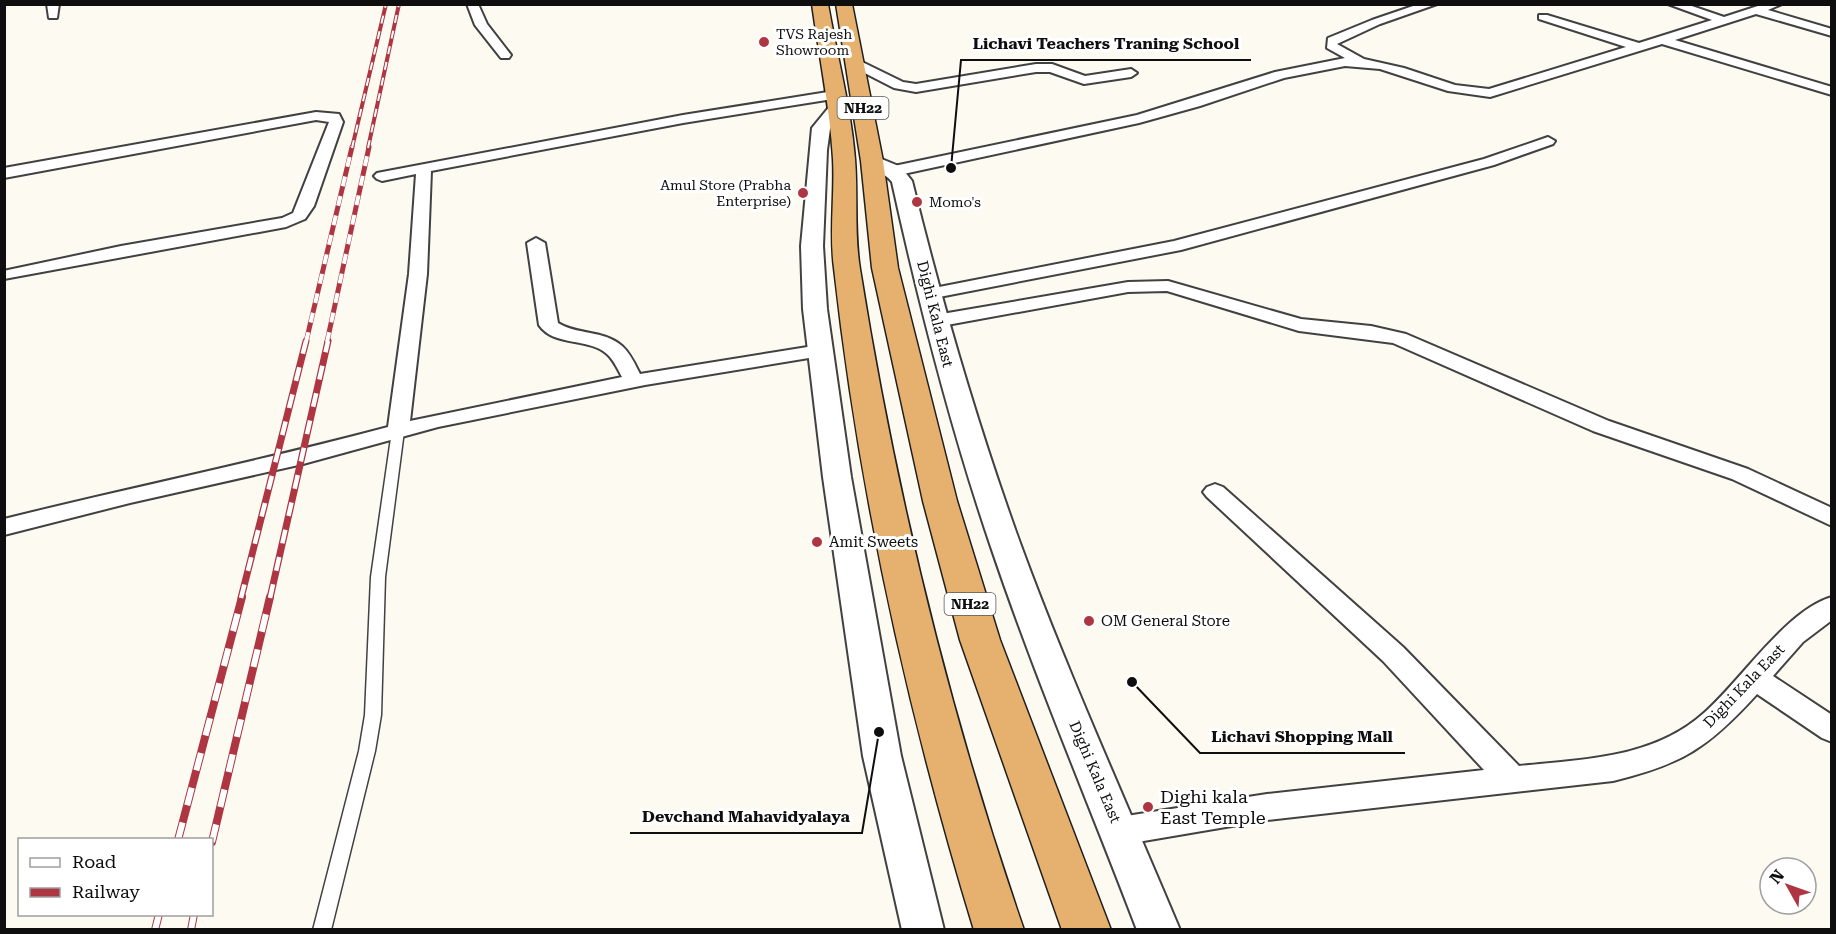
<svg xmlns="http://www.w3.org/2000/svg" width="1836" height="934" font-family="'Roboto Serif',serif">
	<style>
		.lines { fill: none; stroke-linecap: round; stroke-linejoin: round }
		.service-casing { stroke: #414141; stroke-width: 3 }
		.minor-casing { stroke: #414141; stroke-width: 4 }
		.tertiary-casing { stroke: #414141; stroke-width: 4 }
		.trunk-casing { stroke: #1f1f1f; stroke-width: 3 }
		.service { fill: #fff; fill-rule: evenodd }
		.minor { fill: #fff; fill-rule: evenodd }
		.tertiary { fill: #fff; fill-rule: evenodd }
		.trunk { fill: #e6b06e; fill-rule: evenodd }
		.rail-far3-casing { stroke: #ae3642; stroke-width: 4 }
		.rail-far2-casing { stroke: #ae3642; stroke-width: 5 }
		.rail-far1-casing { stroke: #ae3642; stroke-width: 7 }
		.rail-casing { stroke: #ae3642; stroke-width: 8 }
		.rail-far3 { stroke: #fff; stroke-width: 2; stroke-dasharray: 8; stroke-linecap: butt }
		.rail-far2 { stroke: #fff; stroke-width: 4; stroke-dasharray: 10; stroke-linecap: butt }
		.rail-far1 { stroke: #fff; stroke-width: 4.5; stroke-dasharray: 14; stroke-linecap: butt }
		.rail { stroke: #fff; stroke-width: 6; stroke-dasharray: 18; stroke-linecap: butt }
		.poi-dot { fill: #ae3642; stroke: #fff; stroke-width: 2 }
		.labels { text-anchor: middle; stroke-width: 6; stroke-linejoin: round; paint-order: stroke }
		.far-poi-label { font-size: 14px; fill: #0e0e0e; stroke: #fff; text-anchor: start }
		.shield { fill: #fff; stroke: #565656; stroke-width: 1.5 }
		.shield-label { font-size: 14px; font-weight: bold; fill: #0e0e0e }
		.street-label { font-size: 15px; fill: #0e0e0e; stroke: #fff }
		.poi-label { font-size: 15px; fill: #0e0e0e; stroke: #fff; text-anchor: start }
		.near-poi-label { font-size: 18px; fill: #0e0e0e; stroke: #fff; text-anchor: start }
		.leader { fill: none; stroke: #0e0e0e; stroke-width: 2 }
		.callout-dot { fill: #0e0e0e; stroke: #fff; stroke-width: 2 }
		.callout-label { font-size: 16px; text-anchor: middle; font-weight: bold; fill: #0e0e0e; stroke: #fff; stroke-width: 6; stroke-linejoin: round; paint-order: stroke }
	</style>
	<rect width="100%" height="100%" fill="#fdfaf1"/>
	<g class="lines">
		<g class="service-casing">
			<path id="service" d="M398,427L404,431L385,577L381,715L375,751L331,930H313L359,751L365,715L371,577L392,431Z"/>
		</g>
		<g class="minor-casing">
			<g id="minor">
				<path d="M47,4H59L57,18H49Z"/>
				<path d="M467,4H478L487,24L511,55L509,58H501L475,25Z"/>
				<path d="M1419,4H1437L1380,24L1337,44L1364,59L1404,68L1455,85L1489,89L1626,47L1539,19V15H1547L1639,43L1712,20L1668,4H1686L1724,17L1764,4H1782L1768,10L1832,29V36L1756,14L1675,40L1832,87V95L1662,44L1490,97L1448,91L1380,69L1345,66L1284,78L1200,106L1139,123L894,176L886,171L894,166L1137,115L1275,72L1345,58L1327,48L1328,38L1372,20Z"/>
				<path d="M856,59L903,82L916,84L1036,64H1052L1085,76L1131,69L1137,73L1131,77L1084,84L1050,72H1036L916,92L894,88L851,66V60Z"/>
				<path d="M834,91L839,92V98L683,123L431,171L427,274L410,421L622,377C618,370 614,360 607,354C588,337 554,347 539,325L527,243L536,238L545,243L558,323C577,335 604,330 622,346C630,353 635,364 640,374L820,345L827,347L830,351L827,355L645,385L438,427L303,464L130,503L4,535V519C132,487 261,461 388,427L409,274L416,174L382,181L377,179L374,176L377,173L683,115Z"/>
				<path d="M316,112L339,114L343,122L314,206L305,219L286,227L4,279V271L8,270L121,246L282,218L293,213L329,122L316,120L4,178V168Z"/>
				<path d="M1548,137L1555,141L1553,144L1494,165L1181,250L929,299L920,294L929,289L1174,241L1484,159Z"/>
				<path d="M1168,281L1301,319L1371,326L1406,334L1609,421L1748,469L1832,508V526L1732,479L1593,431L1393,343L1299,331L1167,291L1128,292L936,327L927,321L936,315L1128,282Z"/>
				<path d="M1215,484L1223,487L1403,647L1519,766C1583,759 1653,759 1704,713C1740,682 1786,610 1832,597V620L1803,642L1773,676L1832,715V742L1822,738L1757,694C1709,747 1683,764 1613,781L1267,820L1120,845L1109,841L1104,831L1109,821L1120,817L1267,794L1484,770L1383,661L1207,497L1203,492L1207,487Z"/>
			</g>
		</g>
		<g class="tertiary-casing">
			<g id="tertiary">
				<path d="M836,105L845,110L830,129L827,150L823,246L827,309L851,477L901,756L944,930H902L863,756L823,477L803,309L801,246L812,128L830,106Z"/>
				<path d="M872,155L901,167L912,181C942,303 977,424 1020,543C1068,674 1126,801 1180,930H1137C1088,801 1034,675 990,544C950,426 919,304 892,182C884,171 870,171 862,161L865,157Z"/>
			</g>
		</g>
		<g class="trunk-casing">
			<g id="trunk">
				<path d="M812,4H828C837,56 851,108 855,159C858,196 854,233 860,269C896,495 949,713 1024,930H974C908,714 859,493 834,268C829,232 835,195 833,159C830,108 819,55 812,4Z"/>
				<path d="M836,4H852L883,161L898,268L957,501L1000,640L1111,930H1062L960,640L923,501L872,268L861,161Z"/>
			</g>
		</g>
		<use href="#service" class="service"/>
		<use href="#minor" class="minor"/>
		<use href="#tertiary" class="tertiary"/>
		<use href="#trunk" class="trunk"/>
		<g class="rail-far3-casing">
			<g id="rail-far3">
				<path d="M352,148L386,4"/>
				<path d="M368,148L399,4"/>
			</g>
		</g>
		<g class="rail-far2-casing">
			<g id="rail-far2">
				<path d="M306,342L352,147"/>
				<path d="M327,342L369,147"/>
			</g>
		</g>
		<g class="rail-far1-casing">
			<g id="rail-far1">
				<path d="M241,598L306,341"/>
				<path d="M270,598L328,341"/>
			</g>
		</g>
		<g class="rail-casing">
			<g id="rail">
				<path d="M178,840L242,597"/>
				<path d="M212,842L270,597"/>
				<path d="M155,930L159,914"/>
				<path d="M191,930L194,914"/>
			</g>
		</g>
		<use href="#rail-far3" class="rail-far3"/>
		<use href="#rail-far2" class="rail-far2"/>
		<use href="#rail-far1" class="rail-far1"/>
		<use href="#rail" class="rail"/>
	</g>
	<g class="poi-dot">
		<circle cx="764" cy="42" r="6"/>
		<circle cx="803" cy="193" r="6"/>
		<circle cx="917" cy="202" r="6"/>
		<circle cx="817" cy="542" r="6"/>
		<circle cx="1089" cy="621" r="6"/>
		<circle cx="1148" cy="807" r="6"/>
	</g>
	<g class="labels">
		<g class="far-poi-label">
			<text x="776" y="39">TVS Rajesh<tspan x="776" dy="16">Showroom</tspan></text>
			<text x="791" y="190" text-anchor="end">Amul Store (Prabha<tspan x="791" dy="16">Enterprise)</tspan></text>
			<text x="929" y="207">Momo's</text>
		</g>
		<g class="shield">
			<rect x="837.5" y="97" width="51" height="22" rx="4.5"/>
			<rect x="944.5" y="593" width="51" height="22" rx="4.5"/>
		</g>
		<g class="shield-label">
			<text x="863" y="113">NH22</text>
			<text x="970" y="609">NH22</text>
		</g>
		<g class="street-label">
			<text transform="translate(935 314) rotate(76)" y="5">Dighi Kala East</text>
			<text transform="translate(1744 686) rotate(-46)" y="5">Dighi Kala East</text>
			<text transform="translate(1095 772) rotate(67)" y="5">Dighi Kala East</text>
		</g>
		<g class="poi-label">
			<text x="829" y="547">Amit Sweets</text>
			<text x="1101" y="626">OM General Store</text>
		</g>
		<g class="near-poi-label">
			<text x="1160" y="803">Dighi kala<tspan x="1160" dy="21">East Temple</tspan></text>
		</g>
	</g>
	<path class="leader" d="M951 168L961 60H1251M1132 682L1200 753H1405M879 732L862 833H630"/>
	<g class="callout-dot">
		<circle cx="951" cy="168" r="6"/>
		<circle cx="1132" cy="682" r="6"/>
		<circle cx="879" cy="732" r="6"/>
	</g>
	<g class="callout-label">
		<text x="1106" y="49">Lichavi Teachers Traning School</text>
		<text x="1302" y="742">Lichavi Shopping Mall</text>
		<text x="746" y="822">Devchand Mahavidyalaya</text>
	</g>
	<rect width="1836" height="934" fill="none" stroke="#0e0e0e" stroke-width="12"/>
	<rect x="18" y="838" width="195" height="78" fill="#ffffff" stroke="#9f9f9f" stroke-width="1.5"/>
	<rect x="30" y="858" width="30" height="9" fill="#ffffff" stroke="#9f9f9f" stroke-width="1.5"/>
	<text x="72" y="868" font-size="18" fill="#0e0e0e">Road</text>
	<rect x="30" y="888" width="30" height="9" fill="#ae3642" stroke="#9f9f9f" stroke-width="1.5"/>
	<text x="72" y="898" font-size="18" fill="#0e0e0e">Railway</text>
	<g transform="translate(1788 886) rotate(310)"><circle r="28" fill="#ffffff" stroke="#9f9f9f" stroke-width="1.5"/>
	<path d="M0-4.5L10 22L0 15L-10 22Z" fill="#ae3642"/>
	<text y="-9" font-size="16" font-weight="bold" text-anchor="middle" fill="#0e0e0e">N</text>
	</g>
</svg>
